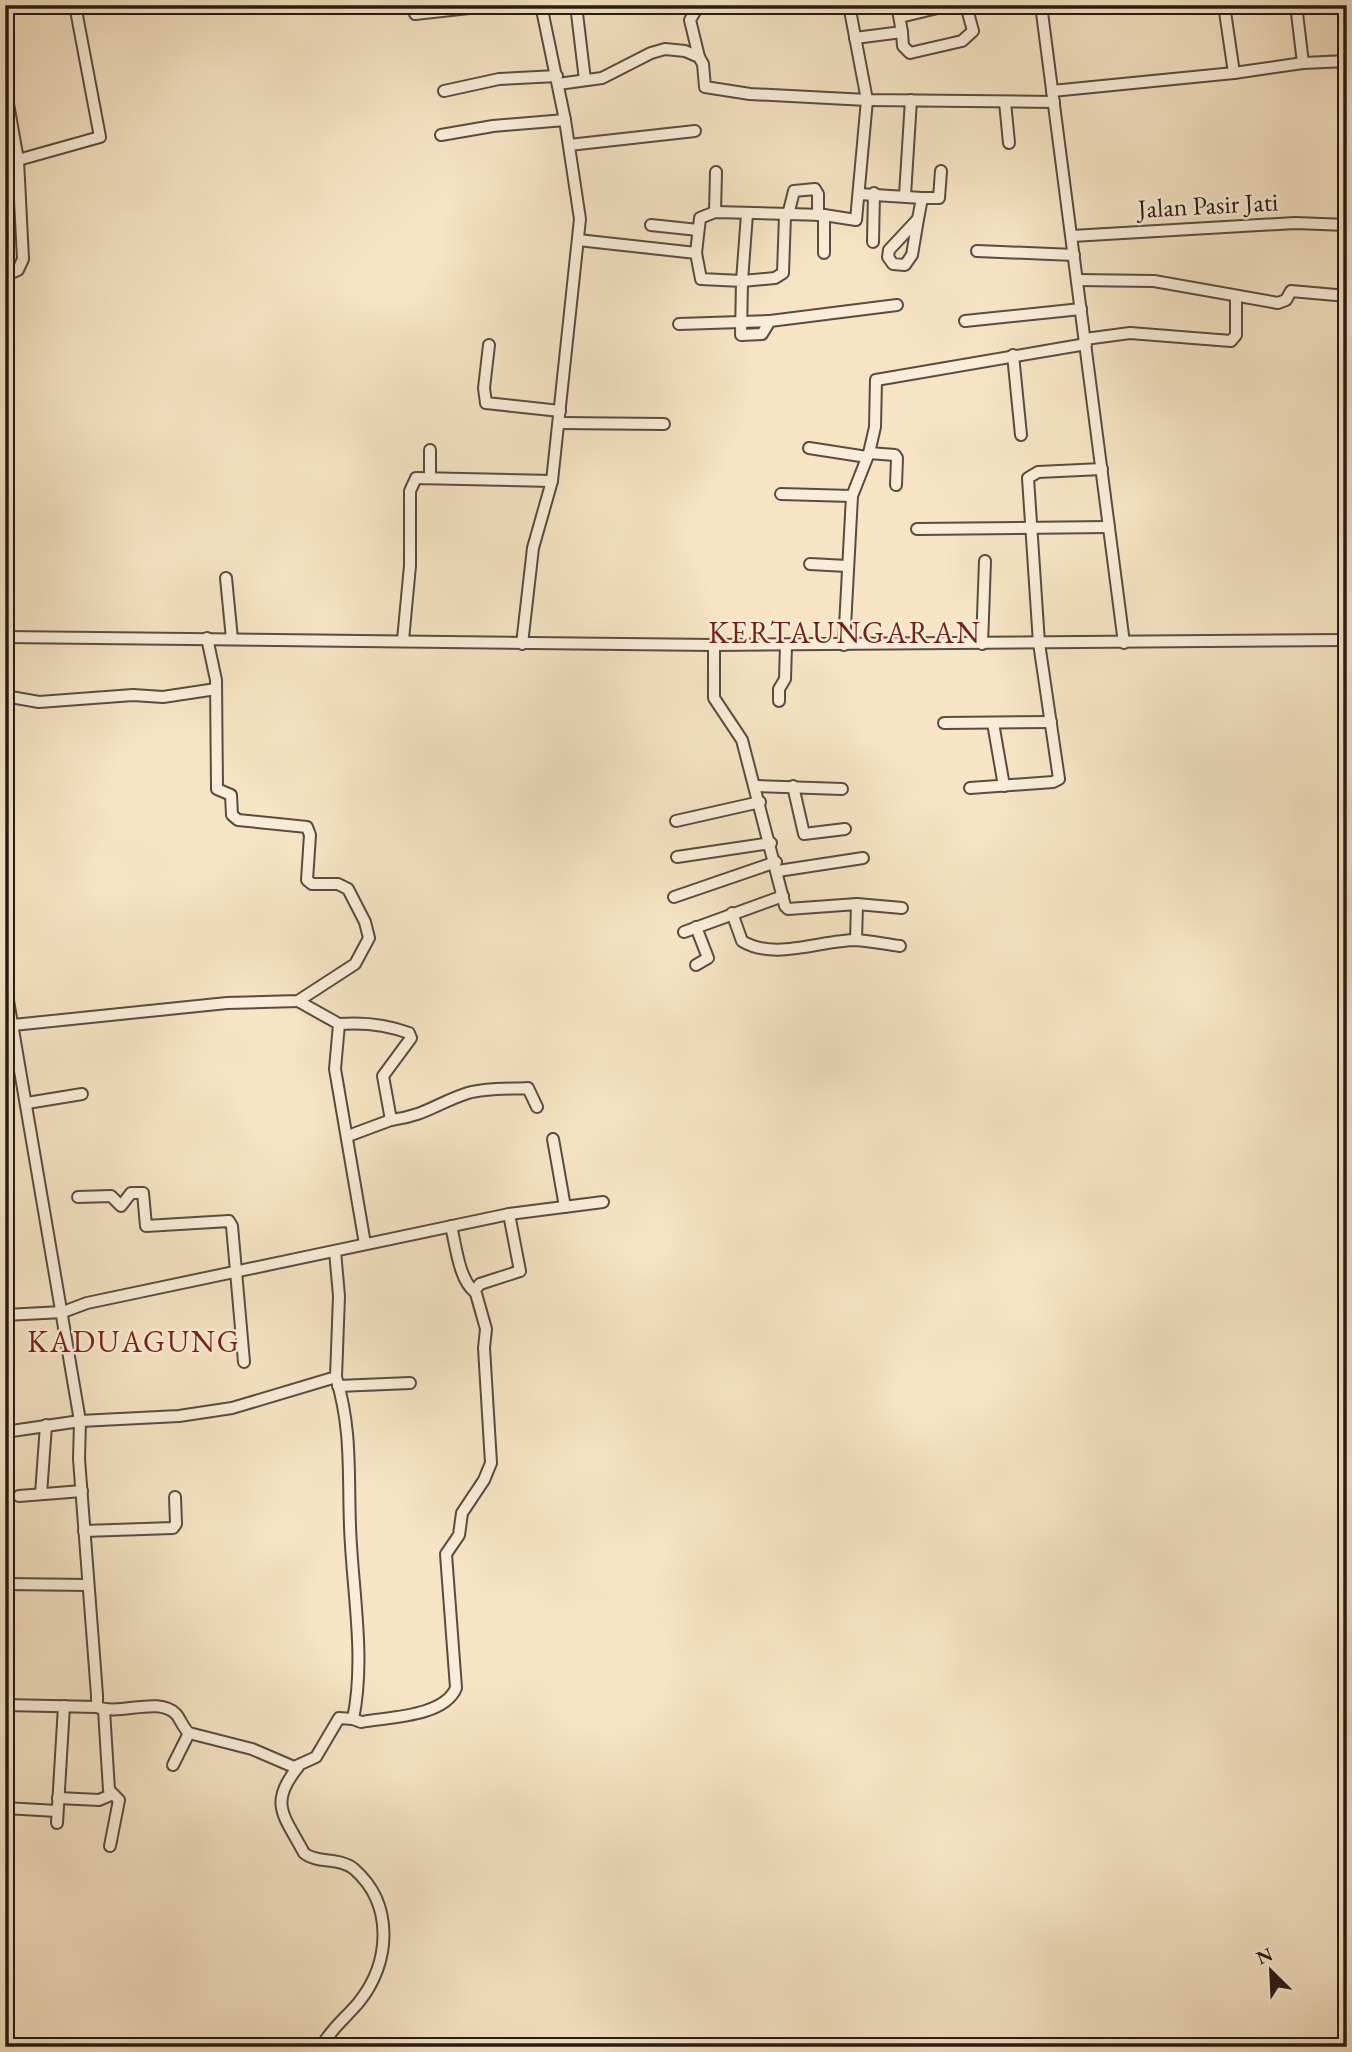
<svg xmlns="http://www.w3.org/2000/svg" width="1352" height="2052" font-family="'EB Garamond',serif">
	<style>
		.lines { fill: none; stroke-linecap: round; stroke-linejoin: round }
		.street-casing { stroke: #594c3f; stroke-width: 14 }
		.street { stroke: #f9edd9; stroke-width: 10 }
		.labels { text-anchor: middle; stroke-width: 5; stroke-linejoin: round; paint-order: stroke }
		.street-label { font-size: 26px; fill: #251a13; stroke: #f9edd9 }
		.quarter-label { font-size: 30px; letter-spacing: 2px; fill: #7a1f14; stroke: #f9edd9 }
	</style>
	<rect width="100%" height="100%" fill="#f6e4c4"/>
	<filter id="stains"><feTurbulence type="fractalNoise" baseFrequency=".00286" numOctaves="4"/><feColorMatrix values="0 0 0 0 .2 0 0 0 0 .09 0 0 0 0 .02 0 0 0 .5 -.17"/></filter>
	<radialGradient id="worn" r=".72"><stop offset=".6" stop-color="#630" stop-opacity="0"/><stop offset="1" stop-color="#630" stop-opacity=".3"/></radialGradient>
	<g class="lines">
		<g class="street-casing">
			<g id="street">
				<path d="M576,5L585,80"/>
				<path d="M1041,5L1124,643"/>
				<path d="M1296,5L1303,63"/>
				<path d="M415,14L496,5"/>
				<path d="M900,17L950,5"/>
				<path d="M902,32L903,46L910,53L962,41L973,31L966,5"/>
				<path d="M855,38L902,32L897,5"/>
				<path d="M699,57L690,20L699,5"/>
				<path d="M1343,62L1347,92"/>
				<path d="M1234,73L1303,63L1347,61"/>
				<path d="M558,84L602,78L651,53L665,49L685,51L699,57L703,64L705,87L750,94L867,100L1054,102"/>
				<path d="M5,87L18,160L5,164"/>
				<path d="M444,91L499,79L557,76"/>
				<path d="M1052,91L1234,73L1224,5"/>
				<path d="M1005,102L1009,143"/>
				<path d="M441,135L493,126L565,120"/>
				<path d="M569,145L695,131"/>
				<path d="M859,194L922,198L918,219"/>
				<path d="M905,195L911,100"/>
				<path d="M922,198H939L941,171"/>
				<path d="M715,212L716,172"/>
				<path d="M747,214L742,281L775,278L783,273L785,215"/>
				<path d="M788,215L794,191L815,189L818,194V215"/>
				<path d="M918,219L912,255L905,265L893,264L888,257L889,250Z"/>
				<path d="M651,225L698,230"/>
				<path d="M1072,236L1295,223L1347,225"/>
				<path d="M578,240L696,253L701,279L742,281L741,335L762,334L770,321L897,305"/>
				<path d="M873,242L874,193"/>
				<path d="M977,251L1074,255"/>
				<path d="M696,253L700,218L715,212L824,215L856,220L867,100L849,5"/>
				<path d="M824,253V215"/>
				<path d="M5,276L18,270L23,259L18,160L100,137L75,5"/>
				<path d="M1077,280L1154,281L1278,303L1286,300L1291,291L1347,296"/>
				<path d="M965,321L1081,309"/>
				<path d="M679,324L770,321"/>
				<path d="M1085,339L1130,333L1231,341L1236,335V296"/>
				<path d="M489,345L484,388L486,403L560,411"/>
				<path d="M1013,355L1021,435"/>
				<path d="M559,423L664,424"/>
				<path d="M809,448L867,457"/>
				<path d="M869,453L895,455L897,458L896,485"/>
				<path d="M430,477V450"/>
				<path d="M781,494L852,496"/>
				<path d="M917,529L1109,527"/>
				<path d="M810,564L847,566"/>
				<path d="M226,578L232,639"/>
				<path d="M5,637L714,645L1347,640"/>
				<path d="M403,640L410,566V491L416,478L552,481"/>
				<path d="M522,644L533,548L552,481L580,219L565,120L541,5"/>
				<path d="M982,644L985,561"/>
				<path d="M714,645V698L742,740L785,906L788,909L857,904L856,940"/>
				<path d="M844,645L852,496L869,453L875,427L876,380L1086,344"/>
				<path d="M5,696L39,702L133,695L163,697L216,689"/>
				<path d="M779,701V689L785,679L786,645"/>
				<path d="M944,723L1051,722"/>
				<path d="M993,723L1004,786"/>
				<path d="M756,786L842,789"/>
				<path d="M793,786L804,834L845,829"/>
				<path d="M970,788L1053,782L1059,779L1039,643L1028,478L1038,472L1102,469"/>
				<path d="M676,821L760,802"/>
				<path d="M677,857L771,843"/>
				<path d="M778,871L863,858"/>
				<path d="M674,897L776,862"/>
				<path d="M857,904L902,908"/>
				<path d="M732,913L742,941C774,961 821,940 856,940C870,941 885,944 900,946"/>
				<path d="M684,932L783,896"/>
				<path d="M696,965L708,958L696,927"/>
				<path d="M5,983L80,1421L79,1459L97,1695V1707L5,1705"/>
				<path d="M298,1001L339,1024L335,1069L365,1244"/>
				<path d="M339,1024C364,1022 385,1024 409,1033L411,1038L383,1076L391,1120L348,1136"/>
				<path d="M13,1025L227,1003L298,1001L355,964L369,938L365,922L348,889L338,884H312L307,880L310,835L307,827L238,820L232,815L231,795L217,789L216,680L207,638"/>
				<path d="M27,1103L82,1094"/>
				<path d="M391,1120C425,1116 439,1102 468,1093C486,1088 509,1089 528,1088L537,1107"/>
				<path d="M553,1139L565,1207"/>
				<path d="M78,1197L111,1196L121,1206L131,1193H143L146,1226L229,1221L232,1226L244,1362"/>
				<path d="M451,1226C456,1246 459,1280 475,1292"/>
				<path d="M5,1315L63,1312L87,1303L509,1214L603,1202"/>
				<path d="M336,1377C352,1429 348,1473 350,1526C352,1589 366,1657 353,1719L361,1722C388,1717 444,1717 456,1688L446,1554L459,1535L462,1513L484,1480L491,1463L484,1348L486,1329L475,1290L480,1284L520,1271L509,1214"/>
				<path d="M338,1386L410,1383"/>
				<path d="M5,1432L80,1421L179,1416L232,1408L336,1377L339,1296L335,1251"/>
				<path d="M41,1494L46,1425"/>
				<path d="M19,1496L82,1491"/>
				<path d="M84,1531L173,1528L176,1524L175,1497"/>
				<path d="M5,1584L88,1585"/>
				<path d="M97,1707C120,1716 158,1696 176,1714C181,1720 183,1728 189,1733L252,1749L294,1767L316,1757L339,1718L353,1719"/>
				<path d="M104,1710L109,1790L119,1800L110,1846"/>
				<path d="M173,1765L189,1733"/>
				<path d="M298,1767C268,1804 284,1815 304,1853C317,1864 340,1857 354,1869C394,1904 391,1962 359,2002C345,2019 334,2025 321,2047"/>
				<path d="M58,1798L99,1800L111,1795"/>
				<path d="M5,1808L57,1811"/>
				<path d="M57,1823L64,1706"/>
			</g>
		</g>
		<use href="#street" class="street"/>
	</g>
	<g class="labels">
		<g class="street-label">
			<text transform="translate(1208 205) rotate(-3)" y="9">Jalan Pasir Jati</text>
		</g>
		<g class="quarter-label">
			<text x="845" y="643">KERTAUNGARAN</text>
			<text x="134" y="1352">KADUAGUNG</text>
		</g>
	</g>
	<rect width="1352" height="2052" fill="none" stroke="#f6e4c4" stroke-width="28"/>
	<rect x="7" y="7" width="1338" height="2038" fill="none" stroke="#251a13" stroke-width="3.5"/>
	<rect x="14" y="14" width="1324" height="2024" fill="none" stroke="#251a13" stroke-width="2"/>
	<g transform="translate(1271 1971) rotate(336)" stroke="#f9edd9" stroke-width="5" paint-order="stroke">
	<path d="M0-5L12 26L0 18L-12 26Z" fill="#251a13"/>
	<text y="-10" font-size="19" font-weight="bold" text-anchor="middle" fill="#251a13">N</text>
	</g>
	<rect width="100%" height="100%" filter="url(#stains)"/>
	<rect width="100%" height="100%" fill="url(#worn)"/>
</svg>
